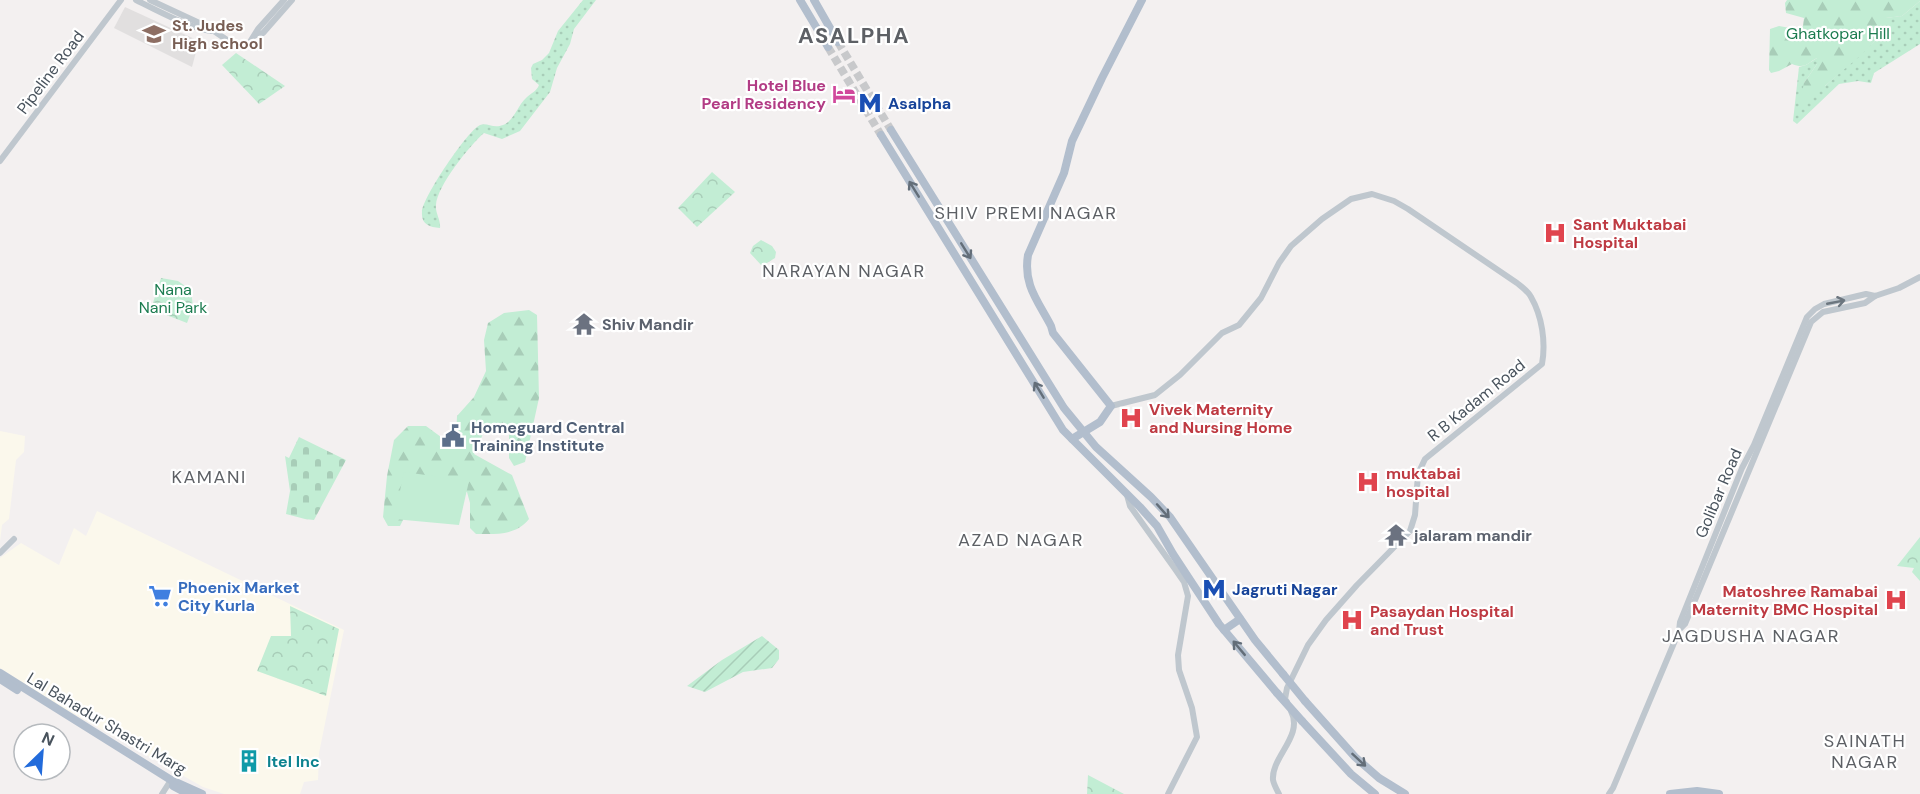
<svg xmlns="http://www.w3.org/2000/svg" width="1920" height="794" font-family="'DM Sans',sans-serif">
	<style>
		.commercial { fill: #fbf8ec }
		.education { fill: #e1dfdf }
		.grass { fill: url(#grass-dots) }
		.forest { fill: url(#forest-firs) }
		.cemetery { fill: url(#cemetery-stones) }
		.park { fill: url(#park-crowns) }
		.garden { fill: url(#garden-furrows) }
		.pitch { fill: #c2edd4 }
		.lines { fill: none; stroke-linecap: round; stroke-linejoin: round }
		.major-tunnel { stroke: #c8c9cb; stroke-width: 8; stroke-dasharray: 8 4; stroke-linecap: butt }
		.minor { stroke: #bfc7ce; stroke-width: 6 }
		.major { stroke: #b2becd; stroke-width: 8 }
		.major-bridge { stroke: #b2becd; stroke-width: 8 }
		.oneway { stroke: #636e79 }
		.oneway2 { stroke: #6c767f }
		.labels { text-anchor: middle; stroke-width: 4.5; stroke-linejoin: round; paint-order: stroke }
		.education-label { font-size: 16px; font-weight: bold; fill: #785e54; stroke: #fff; text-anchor: start }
		.park-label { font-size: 16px; fill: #1c7c50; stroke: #fff }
		.street-label { font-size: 16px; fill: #49535d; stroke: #fff }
		.hotel-label { font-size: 16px; font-weight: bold; fill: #b23c85; stroke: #fff; text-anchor: end }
		.transit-label { font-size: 16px; font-weight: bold; fill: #164399; stroke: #fff; text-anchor: start }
		.health-label { font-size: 16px; font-weight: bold; fill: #be3a42; stroke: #fff; text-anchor: start }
		.worship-label { font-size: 16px; font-weight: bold; fill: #5b616d; stroke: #fff; text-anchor: start }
		.service-label { font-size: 16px; font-weight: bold; fill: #4e5e75; stroke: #fff; text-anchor: start }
		.shop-label { font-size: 16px; font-weight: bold; fill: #366cbe; stroke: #fff; text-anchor: start }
		.culture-label { font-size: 16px; font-weight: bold; fill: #0d838f; stroke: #fff; text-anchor: start }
		.neighbourhood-label { font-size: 18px; letter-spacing: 1.5px; fill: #5d6065; stroke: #fff }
		.district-label { font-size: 22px; font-weight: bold; letter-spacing: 1.5px; fill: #5d6065; stroke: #fff }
	</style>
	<defs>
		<pattern id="grass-dots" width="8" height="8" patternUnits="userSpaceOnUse" patternTransform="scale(1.5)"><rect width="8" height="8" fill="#c2edd4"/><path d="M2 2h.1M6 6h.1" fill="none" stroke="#a8cdb8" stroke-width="1.8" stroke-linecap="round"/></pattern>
		<pattern id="forest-firs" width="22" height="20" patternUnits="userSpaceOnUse" patternTransform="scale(1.5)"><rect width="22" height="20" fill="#c2edd4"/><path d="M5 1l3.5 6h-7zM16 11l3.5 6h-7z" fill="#a8cdb8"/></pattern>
		<pattern id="cemetery-stones" width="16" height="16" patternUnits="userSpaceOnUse" patternTransform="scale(1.5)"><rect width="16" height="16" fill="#c2edd4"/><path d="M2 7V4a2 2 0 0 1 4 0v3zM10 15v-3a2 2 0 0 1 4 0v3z" fill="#a8cdb8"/></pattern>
		<pattern id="park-crowns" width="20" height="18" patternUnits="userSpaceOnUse" patternTransform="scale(1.5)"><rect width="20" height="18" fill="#c2edd4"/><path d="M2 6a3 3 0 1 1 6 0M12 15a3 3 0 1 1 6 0" fill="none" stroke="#a8cdb8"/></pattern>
		<pattern id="garden-furrows" width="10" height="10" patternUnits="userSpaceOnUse" patternTransform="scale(1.5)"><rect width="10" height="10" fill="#c2edd4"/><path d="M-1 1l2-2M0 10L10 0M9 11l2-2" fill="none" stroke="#a8cdb8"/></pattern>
	</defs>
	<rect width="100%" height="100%" fill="#f3f0f0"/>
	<g class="commercial">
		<path d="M0,431L25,436L24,452L16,460L9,519L2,525L0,541Z"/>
		<path d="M97,511L344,630L319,753L318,780L304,782L300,794H224L203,787L60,706L0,668V558L21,543L59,565L74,528L86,536Z"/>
	</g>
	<path class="education" d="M125,7L199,41L192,67L114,28Z"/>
	<g class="grass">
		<path d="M583,0H596L574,29L570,44L557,68L550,92L520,131L502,139L484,133C470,145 437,186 436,205C435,213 441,220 440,228C429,227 421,224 422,212C422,198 468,130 480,125C487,122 493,129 503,125C514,121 518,105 526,98C531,93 537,91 539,85L532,79L531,68L533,64L542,60L549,53L558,31Z"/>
		<path d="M1920,1V44L1874,73L1871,83L1858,81L1839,84L1797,124L1793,121L1799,67L1806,65L1817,58V64L1804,83L1825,86L1875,41L1885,18L1902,16Z"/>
	</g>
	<g class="forest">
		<path d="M1787,0H1920V1L1902,16L1886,18L1875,41L1861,55L1804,104L1800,101L1804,83L1817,64V58C1806,64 1805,69 1792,64L1779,71L1771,73L1769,70L1770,29L1779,26L1796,29L1803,26L1804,18L1786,13L1785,3Z"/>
		<path d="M529,310L537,315L539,398L525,462L514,466L509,458V433L493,423L486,427L474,454L512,475L529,519C515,536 496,534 476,534L470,528V503L467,492L452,485L404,518L400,526H388L383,517L387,476L394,440L408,426H426L441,437H456L457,416L474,397L486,371L484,340L488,323L504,313Z"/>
	</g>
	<path class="cemetery" d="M299,437L346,460L314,520L305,519L286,514L290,491L285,456L289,458Z"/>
	<g class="park">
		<path d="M236,53L285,86L259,104L222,65Z"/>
		<path d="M712,172L735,192L697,227L678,208Z"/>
		<path d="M761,240L772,246L776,252L775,258L762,266L750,253L753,246Z"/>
		<path d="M161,278L178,281L191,290L193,307L187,323L151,309Z"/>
		<path d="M1920,537V581L1912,572L1914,568L1897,566Z"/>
		<path d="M290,606L339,629L326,696L257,671L271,636H291Z"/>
		<path d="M1088,775L1124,794H1087Z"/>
	</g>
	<path class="garden" d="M762,636L779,650V659L772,668L743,672L705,692L687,686L722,660Z"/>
	<path class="pitch" d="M404,472L469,481L459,525L394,519Z"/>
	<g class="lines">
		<g class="major-tunnel">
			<path d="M838,42L891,130"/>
			<path d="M828,47L881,135"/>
		</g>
		<g class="minor">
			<path d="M136,0C154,9 193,30 212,31"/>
			<path d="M150,0L208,27L230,42L243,47L248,45L258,29L284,0"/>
			<path d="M256,35L263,33L292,0"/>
			<path d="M0,161L121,0"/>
			<path d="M1111,406L1155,395L1180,375L1222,333L1239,325L1261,298L1279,263L1291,246L1322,219L1351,199L1372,194L1394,201L1408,209L1517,283C1522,287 1528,291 1531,297C1542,316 1546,342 1542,364L1425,459L1418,474L1415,515L1410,531L1357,585L1326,620L1308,645L1287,688L1285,699L1287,702"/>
			<path d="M1127,495L1130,506L1175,569L1184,582L1188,596L1178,655L1179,670L1192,708L1197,737L1168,794"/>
			<path d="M0,553L14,539"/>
			<path d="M1679,630L1685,624L1811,322L1823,312L1865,303L1875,296"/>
			<path d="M162,794L171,780"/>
			<path d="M1279,794C1277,790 1274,785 1273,780C1271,757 1304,736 1291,711"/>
			<path d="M1609,794L1613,788L1679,631L1680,622L1742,468L1754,445L1807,317L1815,309L1824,304L1866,294L1875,296L1899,288L1920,277"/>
		</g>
		<g class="major">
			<path d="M800,0L828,47"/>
			<path d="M814,0L838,42"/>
			<path d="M891,130L1064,408L1096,447L1151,497L1170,517L1255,640L1283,674"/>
			<path d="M881,135L1063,430L1140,507L1157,526L1173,554L1219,624L1277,693"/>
			<path d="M1072,439L1100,422L1111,406L1053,333L1051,326C1038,301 1023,285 1028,255L1064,173L1072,141L1102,78L1142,0"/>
			<path d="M1224,630L1240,619"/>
			<path d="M0,673L171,780L202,794"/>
			<path d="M0,679L17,690"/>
			<path d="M1305,701L1355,757L1379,778L1405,794"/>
			<path d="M1302,721L1351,774L1375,794"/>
			<path d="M173,786L188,794"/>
			<path d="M1670,794L1697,791L1719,794"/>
		</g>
		<g class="major-bridge">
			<path d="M1283,674L1305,701"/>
			<path d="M1277,693L1302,721"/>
		</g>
	</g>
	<defs><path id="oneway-shaft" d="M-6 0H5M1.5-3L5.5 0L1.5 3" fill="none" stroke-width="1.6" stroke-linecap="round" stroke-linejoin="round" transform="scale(1.5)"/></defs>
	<g class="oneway">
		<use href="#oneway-shaft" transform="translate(914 189) rotate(-122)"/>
		<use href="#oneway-shaft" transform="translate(966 251) rotate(58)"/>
		<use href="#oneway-shaft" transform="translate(1039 390) rotate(-121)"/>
		<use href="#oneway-shaft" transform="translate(1163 511) rotate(48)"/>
		<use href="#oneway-shaft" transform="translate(1239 648) rotate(-130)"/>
		<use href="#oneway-shaft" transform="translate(1359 760) rotate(43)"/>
	</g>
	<use class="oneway2" href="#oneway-shaft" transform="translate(1836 302) rotate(-11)"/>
	<defs>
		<g id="school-bare" transform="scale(1.8)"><path d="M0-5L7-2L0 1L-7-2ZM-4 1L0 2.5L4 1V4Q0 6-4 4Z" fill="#8d6e63" stroke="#fff" stroke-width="2.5" paint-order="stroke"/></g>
		<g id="hotel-bare" transform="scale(1.8)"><path d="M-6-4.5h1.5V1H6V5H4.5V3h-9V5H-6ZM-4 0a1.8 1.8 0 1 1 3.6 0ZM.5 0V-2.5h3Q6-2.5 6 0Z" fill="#d1479c" stroke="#fff" stroke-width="2.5" paint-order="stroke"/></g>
		<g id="metro-bare" transform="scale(1.8)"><path d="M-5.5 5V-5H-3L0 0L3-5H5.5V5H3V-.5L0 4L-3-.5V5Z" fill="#1a4fb4" stroke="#fff" stroke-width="2.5" paint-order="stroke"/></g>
		<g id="hospital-bare" transform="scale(1.8)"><path d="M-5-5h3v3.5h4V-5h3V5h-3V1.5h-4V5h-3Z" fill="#e0444e" stroke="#fff" stroke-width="2.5" paint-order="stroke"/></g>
		<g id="temple-bare" transform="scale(1.8)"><path d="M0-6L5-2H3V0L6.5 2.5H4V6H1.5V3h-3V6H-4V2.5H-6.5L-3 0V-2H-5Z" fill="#6b7280" stroke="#fff" stroke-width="2.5" paint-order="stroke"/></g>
		<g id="civic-bare" transform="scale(1.8)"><path d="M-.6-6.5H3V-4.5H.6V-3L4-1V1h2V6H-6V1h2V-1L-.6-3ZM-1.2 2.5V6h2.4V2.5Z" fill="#5c6f8a" stroke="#fff" stroke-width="2.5" paint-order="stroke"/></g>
		<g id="supermarket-bare" transform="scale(1.8)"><path d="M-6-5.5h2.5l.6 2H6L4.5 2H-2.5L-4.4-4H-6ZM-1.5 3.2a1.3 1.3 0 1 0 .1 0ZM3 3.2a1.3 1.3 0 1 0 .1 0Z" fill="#3f7fe0" stroke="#fff" stroke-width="2.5" paint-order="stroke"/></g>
		<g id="building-bare" transform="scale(1.8)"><path d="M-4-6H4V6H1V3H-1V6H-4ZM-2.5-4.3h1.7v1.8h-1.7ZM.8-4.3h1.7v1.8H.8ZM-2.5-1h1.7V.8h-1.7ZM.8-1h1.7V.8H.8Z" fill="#0f9aa8" stroke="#fff" stroke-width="2.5" paint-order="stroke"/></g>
	</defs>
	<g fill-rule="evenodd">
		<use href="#school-bare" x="154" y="34"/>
		<use href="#hotel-bare" x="844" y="94"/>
		<use href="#metro-bare" x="870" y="103"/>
		<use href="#hospital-bare" x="1555" y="233"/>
		<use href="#temple-bare" x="584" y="324"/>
		<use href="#hospital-bare" x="1131" y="418"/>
		<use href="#civic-bare" x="453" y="436"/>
		<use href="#hospital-bare" x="1368" y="482"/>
		<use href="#temple-bare" x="1396" y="535"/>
		<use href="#metro-bare" x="1214" y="589"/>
		<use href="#supermarket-bare" x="160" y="596"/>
		<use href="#hospital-bare" x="1896" y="600"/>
		<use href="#hospital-bare" x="1352" y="620"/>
		<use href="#building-bare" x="249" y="761"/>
	</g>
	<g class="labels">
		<g class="education-label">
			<text x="172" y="31">St. Judes<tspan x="172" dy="18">High school</tspan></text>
		</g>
		<g class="park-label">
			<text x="1838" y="39">Ghatkopar Hill</text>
			<text x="173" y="295">Nana<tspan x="173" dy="18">Nani Park</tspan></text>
		</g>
		<g class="street-label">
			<text transform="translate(50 72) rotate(-53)" y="6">Pipeline Road</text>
			<text transform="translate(1476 400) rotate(-39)" y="6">R B Kadam Road</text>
			<text transform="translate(1718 493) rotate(-67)" y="6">Golibar Road</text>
			<text transform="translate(107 723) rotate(31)" y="6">Lal Bahadur Shastri Marg</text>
		</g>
		<g class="hotel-label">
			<text x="826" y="91">Hotel Blue<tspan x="826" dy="18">Pearl Residency</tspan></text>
		</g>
		<g class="transit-label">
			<text x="888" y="109">Asalpha</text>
			<text x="1232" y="595">Jagruti Nagar</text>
		</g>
		<g class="health-label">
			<text x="1573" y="230">Sant Muktabai<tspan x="1573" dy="18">Hospital</tspan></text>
			<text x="1149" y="415">Vivek Maternity<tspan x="1149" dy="18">and Nursing Home</tspan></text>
			<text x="1386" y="479">muktabai<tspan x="1386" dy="18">hospital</tspan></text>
			<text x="1878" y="597" text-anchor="end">Matoshree Ramabai<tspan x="1878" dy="18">Maternity BMC Hospital</tspan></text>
			<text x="1370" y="617">Pasaydan Hospital<tspan x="1370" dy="18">and Trust</tspan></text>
		</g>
		<g class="worship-label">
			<text x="602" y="330">Shiv Mandir</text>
			<text x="1414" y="541">jalaram mandir</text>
		</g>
		<g class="service-label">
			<text x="471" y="433">Homeguard Central<tspan x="471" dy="18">Training Institute</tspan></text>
		</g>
		<g class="shop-label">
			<text x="178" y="593">Phoenix Market<tspan x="178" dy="18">City Kurla</tspan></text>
		</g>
		<g class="culture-label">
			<text x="267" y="767">Itel Inc</text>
		</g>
		<g class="neighbourhood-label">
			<text x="1026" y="219">SHIV PREMI NAGAR</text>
			<text x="844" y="277">NARAYAN NAGAR</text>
			<text x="209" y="483">KAMANI</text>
			<text x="1021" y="546">AZAD NAGAR</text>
			<text x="1751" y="642">JAGDUSHA NAGAR</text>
			<text x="1865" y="747">SAINATH<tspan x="1865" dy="21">NAGAR</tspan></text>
		</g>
		<g class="district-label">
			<text x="854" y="43">ASALPHA</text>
		</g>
	</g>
	<g transform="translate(42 752) rotate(25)"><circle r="28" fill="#ffffff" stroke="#b6babe" stroke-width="1.5"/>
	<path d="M0-4.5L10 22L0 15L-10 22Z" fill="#226bdb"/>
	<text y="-9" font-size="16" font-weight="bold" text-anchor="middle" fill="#49535d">N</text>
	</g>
</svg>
